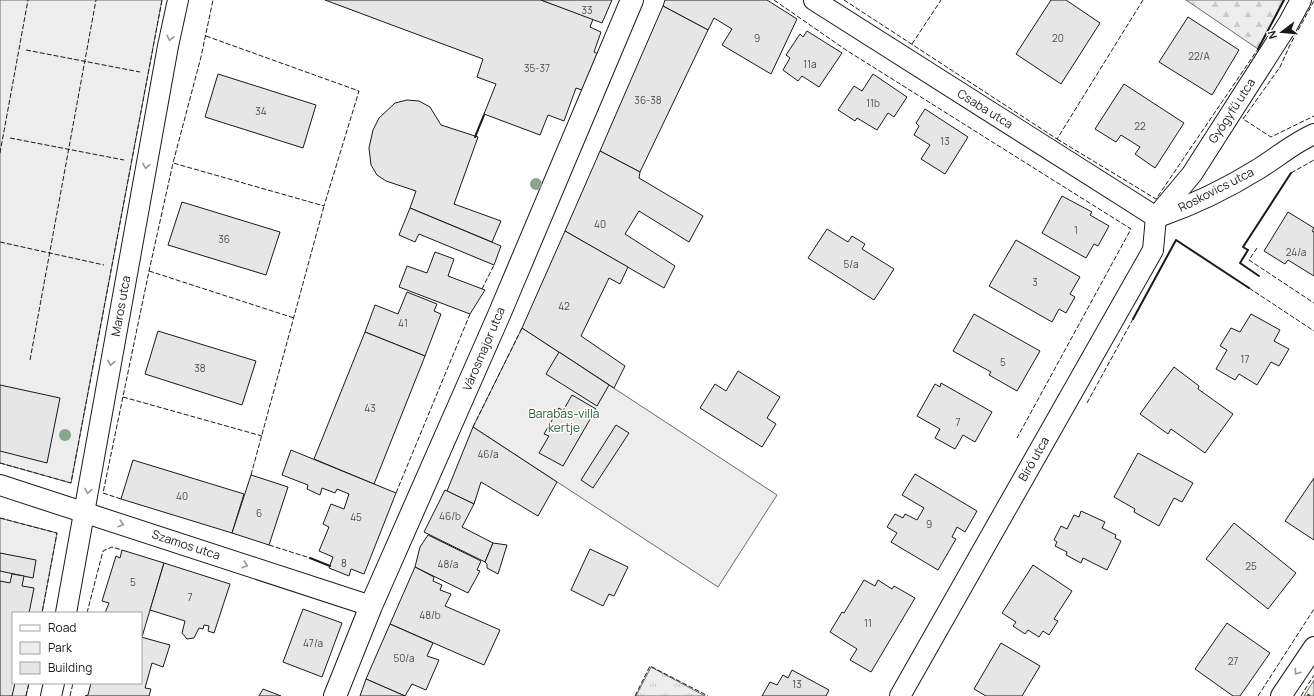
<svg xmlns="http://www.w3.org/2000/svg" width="1314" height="696" font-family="Manrope,sans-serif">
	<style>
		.grass { fill: url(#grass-tufts); stroke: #6a6a6a }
		.forest { fill: url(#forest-firs); stroke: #6a6a6a }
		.park { fill: #ededed; stroke: #6a6a6a }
		.building { fill: #e6e6e6; stroke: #1a1a1a }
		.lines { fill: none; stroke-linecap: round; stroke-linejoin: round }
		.street-casing { stroke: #1a1a1a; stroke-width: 22 }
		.secondary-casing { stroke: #1a1a1a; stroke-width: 24 }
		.street { stroke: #fff; stroke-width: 20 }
		.secondary { stroke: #fff; stroke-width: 22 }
		.hedge { stroke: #2b5a34; stroke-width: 3; stroke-dasharray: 2 3; stroke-linecap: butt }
		.fence { stroke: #1a1a1a; stroke-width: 1; stroke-dasharray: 5 2; stroke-linecap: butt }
		.wall { stroke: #1a1a1a; stroke-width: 2 }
		.tree { fill: #8aa48f }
		.oneway { stroke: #989898 }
		.labels { text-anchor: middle; stroke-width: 3; stroke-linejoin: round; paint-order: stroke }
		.number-label { font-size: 10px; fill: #4d4d4d }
		.street-label { font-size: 12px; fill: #1a1a1a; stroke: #fff }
		.park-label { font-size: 12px; fill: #2b5a34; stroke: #fff }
	</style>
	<defs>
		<pattern id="grass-tufts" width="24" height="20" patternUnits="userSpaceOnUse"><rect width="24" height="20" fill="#ededed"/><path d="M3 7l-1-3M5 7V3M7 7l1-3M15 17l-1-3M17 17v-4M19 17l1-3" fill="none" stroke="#cbcbcb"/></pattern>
		<pattern id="forest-firs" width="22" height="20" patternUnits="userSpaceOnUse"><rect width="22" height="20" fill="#ededed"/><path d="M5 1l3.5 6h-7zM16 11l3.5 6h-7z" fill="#cbcbcb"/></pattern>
	</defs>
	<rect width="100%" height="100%" fill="#fff"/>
	<g class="grass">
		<path d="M651,667L705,696H636Z"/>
		<path d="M1314,680V696H1304Z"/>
	</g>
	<path class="forest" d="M1186,0H1284L1258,49Z"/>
	<g class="park">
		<path d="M0,0H162L71,483L0,463Z"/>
		<path d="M522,328L777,495L718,587L473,427Z"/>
		<path d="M0,518L57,533L42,613H13V683H29L26,696H0Z"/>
	</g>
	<g class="building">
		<path d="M325,0H541L593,19L590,27L601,32L594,52L598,54L585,91L576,88L564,121L548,115L540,135L484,114L496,84L477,77L483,59Z"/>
		<path d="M541,0H612L602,23Z"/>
		<path d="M665,0H767L797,19L771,74L722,45L732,29L714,18L708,30L663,6Z"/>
		<path d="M1051,0H1066L1100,23L1061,84L1016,54Z"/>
		<path d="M663,6L708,30L640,172L600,151Z"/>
		<path d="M1188,17L1239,50L1212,95L1159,62Z"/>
		<path d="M807,31L842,53L819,87L802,76L798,81L783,70L790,58L786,55L800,34L803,37Z"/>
		<path d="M218,74L316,105L303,148L205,117Z"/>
		<path d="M873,74L907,97L894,117L888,113L877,130L857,118L855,121L838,110L854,86L862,91Z"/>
		<path d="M1124,84L1184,123L1155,168L1135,154L1140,147L1121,135L1116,142L1095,129Z"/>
		<path d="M407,100L419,101L430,107L441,125L478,137L454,204L501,221L492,242L410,208L416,191L386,181L377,175L371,165L369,148L373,130L379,118L395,103Z"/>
		<path d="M925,109L968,137L945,174L921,159L930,145L914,135L919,126L916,123Z"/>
		<path d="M600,151L640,172L639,178L703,216L689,242L639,211L625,234L675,266L664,288L565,231Z"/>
		<path d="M1062,196L1092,212L1090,215L1109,226L1098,246L1094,244L1086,258L1042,233Z"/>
		<path d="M182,202L280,232L266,275L168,245Z"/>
		<path d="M410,208L501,246L494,265L419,234L415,242L399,235Z"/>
		<path d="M1288,212L1314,228L1312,231L1314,232V276L1288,260L1285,264L1264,251Z"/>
		<path d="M827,229L848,242L852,236L865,244L862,249L894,269L874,300L808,258Z"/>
		<path d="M565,231L628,267L620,284L609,278L581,336L625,366L614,388L522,328Z"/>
		<path d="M1016,240L1080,277L1070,294L1075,297L1066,313L1059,309L1052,322L989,286Z"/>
		<path d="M435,252L454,259L448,276L485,290L470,314L399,287L407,266L427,273Z"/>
		<path d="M407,292L437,304L434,311L441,314L425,356L365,332L375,305L398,314Z"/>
		<path d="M974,314L1040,351L1017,391L989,375L991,372L953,351Z"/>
		<path d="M1251,314L1280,330L1274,341L1289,349L1279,366L1271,362L1257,385L1239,374L1235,380L1216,369L1227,350L1220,346L1231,328L1240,332Z"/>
		<path d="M158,331L256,361L242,405L145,374Z"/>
		<path d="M365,332L425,356L374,484L314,459Z"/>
		<path d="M559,352L609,385L597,406L546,374Z"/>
		<path d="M1174,367L1199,386L1198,389L1233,414L1205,453L1171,429L1168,434L1140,414Z"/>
		<path d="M738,371L780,397L767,418L776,424L762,447L700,408L715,384L726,391Z"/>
		<path d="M941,383L992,412L975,442L963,435L955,449L935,438L940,429L917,416L935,384L940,387Z"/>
		<path d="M0,385L60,398L47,463L0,451Z"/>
		<path d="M572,395L596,409L563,466L539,453L549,436L544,434L559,408L563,411Z"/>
		<path d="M616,425L629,433L593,488L581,480Z"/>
		<path d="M473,427L557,482L538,516L481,482L474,504L447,491Z"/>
		<path d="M291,450L396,493L364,574L351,569L349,576L329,568L333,557L319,551L329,527L323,524L331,504L344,509L349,494L337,489L335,493L322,488L320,495L307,489L308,485L282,475Z"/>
		<path d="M1138,453L1193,483L1182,502L1174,498L1159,526L1134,512L1135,509L1114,497Z"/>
		<path d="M133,460L244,494L232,533L121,499Z"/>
		<path d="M915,474L977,511L965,532L957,527L952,537L956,539L938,570L891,542L897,533L887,527L895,514L903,518L905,514L917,520L924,508L902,495Z"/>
		<path d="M251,475L288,487L269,545L232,533Z"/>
		<path d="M1314,478V540L1285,521Z"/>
		<path d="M445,490L474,504L462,527L493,543L485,562L424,532Z"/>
		<path d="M1081,511L1105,522L1102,528L1116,535L1115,538L1121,541L1107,570L1083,558L1081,563L1066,555L1067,552L1055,546L1057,542L1054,540L1061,526L1067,529L1074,515L1079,517Z"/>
		<path d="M1234,523L1296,573L1268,609L1206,559Z"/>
		<path d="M428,535L481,561L477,570L480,571L468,593L415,567L420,547Z"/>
		<path d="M493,543L507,545L498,574L487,568V564L485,562Z"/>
		<path d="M590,549L628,567L614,596L609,594L603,606L571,590Z"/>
		<path d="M122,550L164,563L142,637L141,613H105L109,603L102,601L116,556L120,558Z"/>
		<path d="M0,553L36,560L33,578L0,571Z"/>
		<path d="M164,563L230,584L214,633L208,631L209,626L204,625L203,629L199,628L194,638L187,639L182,633L185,621L150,610Z"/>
		<path d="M1033,565L1072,591L1054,619L1058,621L1049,635L1043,631L1039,637L1028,630L1025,634L1013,626L1016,622L1002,613Z"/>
		<path d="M415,567L434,577L433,581L442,585L440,590L451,594L445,606L500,630L484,665L390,624Z"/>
		<path d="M12,574L24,576L22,586L34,588L29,613H13V683H15L12,696H0V581L10,583Z"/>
		<path d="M864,580L875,586L878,580L892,589L894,586L915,598L871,672L850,660L857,649L830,632L842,612L844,613Z"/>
		<path d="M303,609L342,623L322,677L283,662Z"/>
		<path d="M1227,623L1270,653L1240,696H1233L1195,669Z"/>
		<path d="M390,624L433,643L427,656L439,660L426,690L412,684L405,696L366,679Z"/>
		<path d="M141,637L170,645L163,667L152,663L145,688L151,689L149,696H85L88,695L91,683H141Z"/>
		<path d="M1001,643L1040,666L1022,696H986L974,689Z"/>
		<path d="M792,670L829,690L826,696H762L770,682L777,685L783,675L788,678Z"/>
		<path d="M366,679L405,696H360Z"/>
		<path d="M263,689L281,696H259Z"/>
	</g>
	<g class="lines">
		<g class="street-casing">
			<g id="street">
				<path d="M814,0L1156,217"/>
				<path d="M1156,217L1192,174L1288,24L1301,0"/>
				<path d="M1158,217C1193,205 1228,188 1260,168C1279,156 1292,144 1314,134"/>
				<path d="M0,485L371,606"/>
				<path d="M66,613L168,46L178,0"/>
				<path d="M51,696L54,683"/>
				<path d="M900,696L1153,250L1156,217"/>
				<path d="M1281,696L1314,647"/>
			</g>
		</g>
		<g class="secondary-casing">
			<path id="secondary" d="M335,696L371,606L499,315L632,0"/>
		</g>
		<use href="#street" class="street"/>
		<use href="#secondary" class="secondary"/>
		<path class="hedge" d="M1308,696L1310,693"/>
		<g class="fence">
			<path d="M774,0L846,50L1131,229L1017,438"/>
			<path d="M844,0L1057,139L1143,0"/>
			<path d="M1314,1L1290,45L1280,67L1243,119L1271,137L1314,116"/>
			<path d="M206,36L359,91L324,206L173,163L201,57L213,0"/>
			<path d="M912,44L941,0"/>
			<path d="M26,50L140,72"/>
			<path d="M10,138L124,160"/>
			<path d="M1057,139L1156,199L1258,49"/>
			<path d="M0,153L28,0"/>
			<path d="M1291,173L1314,160"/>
			<path d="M0,242L104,265"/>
			<path d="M1257,248L1249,260L1314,303"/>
			<path d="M149,271L294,318"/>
			<path d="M1249,288L1314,331"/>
			<path d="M482,289L494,265"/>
			<path d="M30,360L96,0"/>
			<path d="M123,397L262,436"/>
			<path d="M1087,403L1133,319"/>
			<path d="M473,427L522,328"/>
			<path d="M0,463L71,483L162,0"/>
			<path d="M251,475L324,206"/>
			<path d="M396,493L470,314"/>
			<path d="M121,499L103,493L149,271L173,163"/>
			<path d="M0,518L57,533L42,613"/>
			<path d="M269,545L310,558"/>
			<path d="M87,613L103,551L112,547L122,550"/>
			<path d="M26,696L29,683"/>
			<path d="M70,696L73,683"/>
			<path d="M635,696L650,666L708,696"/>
			<path d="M1258,696L1314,609"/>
			<path d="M1301,696L1314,675"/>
		</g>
		<g class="wall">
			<path d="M1258,49L1284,0"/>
			<path d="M475,137L484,115"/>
			<path d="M1259,276L1240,263L1248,250L1243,247L1291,173"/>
			<path d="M1133,319L1176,240L1249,288"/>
			<path d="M310,558L330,566"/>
		</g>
	</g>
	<g class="tree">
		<circle cx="536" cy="184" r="6"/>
		<circle cx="65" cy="435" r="6"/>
	</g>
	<defs><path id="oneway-chevron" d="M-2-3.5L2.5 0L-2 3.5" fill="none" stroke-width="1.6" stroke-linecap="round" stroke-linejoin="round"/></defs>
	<g class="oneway">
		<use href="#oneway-chevron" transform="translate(170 38) rotate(102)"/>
		<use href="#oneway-chevron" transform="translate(146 166) rotate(100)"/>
		<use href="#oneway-chevron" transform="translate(111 363) rotate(100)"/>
		<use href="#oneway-chevron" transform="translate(88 491) rotate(100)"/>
		<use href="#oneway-chevron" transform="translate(121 524) rotate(18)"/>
		<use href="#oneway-chevron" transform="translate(245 565) rotate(18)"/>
		<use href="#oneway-chevron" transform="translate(1297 672) rotate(124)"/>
	</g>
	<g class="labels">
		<g class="number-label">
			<text x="587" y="14">33</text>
			<text x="757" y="42">9</text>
			<text x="1058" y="42">20</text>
			<text x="1199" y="60">22/A</text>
			<text x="810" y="68">11a</text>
			<text x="537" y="72">35-37</text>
			<text x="648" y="104">36-38</text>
			<text x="873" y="107">11b</text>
			<text x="261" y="115">34</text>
			<text x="1140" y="130">22</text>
			<text x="945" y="145">13</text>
			<text x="600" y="228">40</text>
			<text x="1076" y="234">1</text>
			<text x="224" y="243">36</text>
			<text x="1296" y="256">24/a</text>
			<text x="851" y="268">5/a</text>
			<text x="1035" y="286">3</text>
			<text x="564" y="310">42</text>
			<text x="403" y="327">41</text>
			<text x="1245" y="363">17</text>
			<text x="1003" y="366">5</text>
			<text x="200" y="372">38</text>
			<text x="370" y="412">43</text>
			<text x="958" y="426">7</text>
			<text x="488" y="458">46/a</text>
			<text x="182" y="500">40</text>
			<text x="259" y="517">6</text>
			<text x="450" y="520">46/b</text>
			<text x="356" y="521">45</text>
			<text x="929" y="528">9</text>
			<text x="344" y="567">8</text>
			<text x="448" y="568">48/a</text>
			<text x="1251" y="570">25</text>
			<text x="133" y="586">5</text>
			<text x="190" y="601">7</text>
			<text x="430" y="619">48/b</text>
			<text x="868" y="627">11</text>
			<text x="313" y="647">47/a</text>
			<text x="404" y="662">50/a</text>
			<text x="1233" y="665">27</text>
			<text x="797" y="688">13</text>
		</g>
		<g class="street-label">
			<text transform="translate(985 109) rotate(32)" y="4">Csaba utca</text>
			<text transform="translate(1232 111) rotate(-57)" y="4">Gyógyfű utca</text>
			<text transform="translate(1216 190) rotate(-27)" y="4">Roskovics utca</text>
			<text transform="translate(121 306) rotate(-80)" y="4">Maros utca</text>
			<text transform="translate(484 349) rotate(-67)" y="4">Városmajor utca</text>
			<text transform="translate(1034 459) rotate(-60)" y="4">Bíró utca</text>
			<text transform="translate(186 545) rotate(18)" y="4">Szamos utca</text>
		</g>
		<g class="park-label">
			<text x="564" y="418">Barabás-villa<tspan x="564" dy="14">kertje</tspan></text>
		</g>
	</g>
	<rect x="12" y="612" width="130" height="72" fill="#ffffff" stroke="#a3a3a3"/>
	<rect x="20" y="625" width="20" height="6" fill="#ffffff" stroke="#a3a3a3"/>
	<text x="48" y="632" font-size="12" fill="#1a1a1a">Road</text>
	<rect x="20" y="642" width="20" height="12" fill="#ededed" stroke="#a3a3a3"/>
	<text x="48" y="652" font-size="12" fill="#1a1a1a">Park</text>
	<rect x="20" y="662" width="20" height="12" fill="#e6e6e6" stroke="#a3a3a3"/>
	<text x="48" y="672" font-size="12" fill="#1a1a1a">Building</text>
	<g transform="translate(1282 32) rotate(254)" stroke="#ffffff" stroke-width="3" paint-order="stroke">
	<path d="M0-3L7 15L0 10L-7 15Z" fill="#1a1a1a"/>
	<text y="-6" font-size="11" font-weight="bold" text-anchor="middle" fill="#1a1a1a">N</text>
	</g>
</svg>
